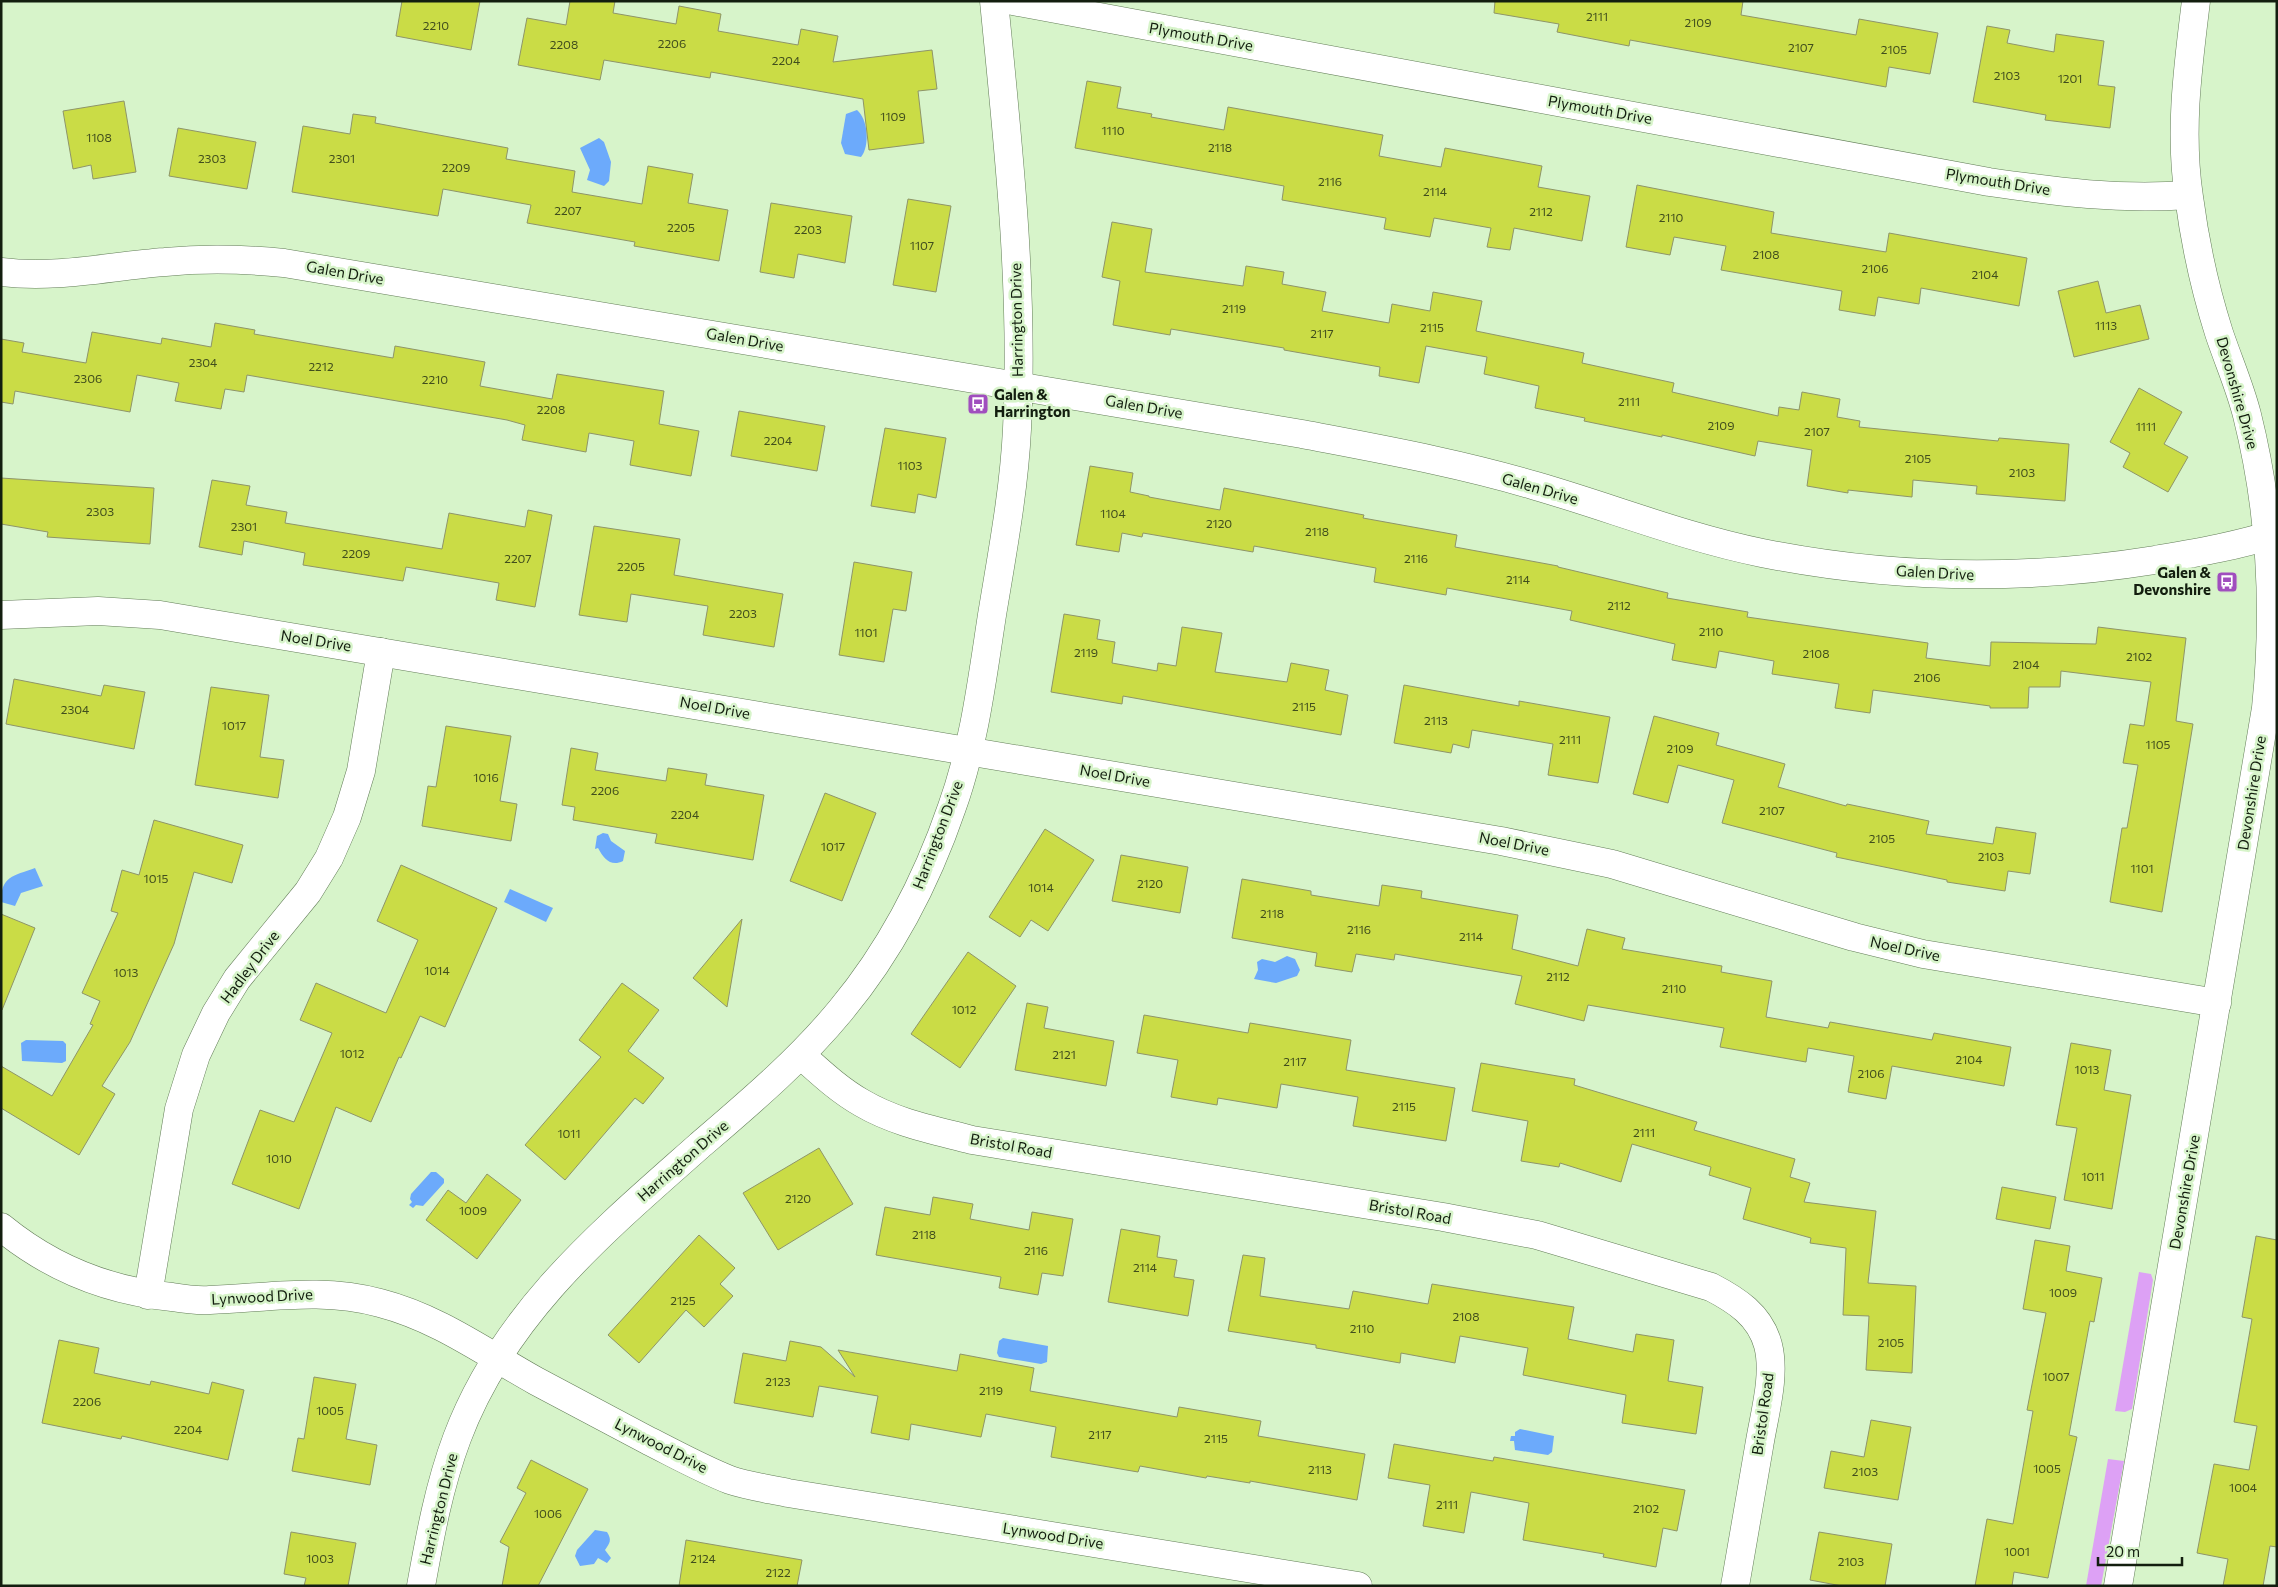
<svg xmlns="http://www.w3.org/2000/svg" width="2278" height="1587" font-family="Commissioner,sans-serif">
	<style>
		.green { fill: #dda1f5 }
		.water { fill: #6caafb }
		.building { fill: #cadc46; stroke: #8e9569 }
		.lines { fill: none; stroke-linecap: round; stroke-linejoin: round }
		.street-casing { stroke: #637d58; stroke-width: 29 }
		.secondary-casing { stroke: #637d58; stroke-width: 29 }
		.street { stroke: #fff; stroke-width: 28 }
		.secondary { stroke: #fff; stroke-width: 28 }
		.labels { text-anchor: middle; stroke-width: 5; stroke-linejoin: round; paint-order: stroke }
		.number-label { font-size: 12px; fill: #414e1d }
		.street-label { font-size: 15px; fill: #131e0f; stroke: #d7f4ca }
		.poi-label { font-size: 15px; font-weight: bold; fill: #131e0f; stroke: #d7f4ca; text-anchor: start }
	</style>
	<rect width="100%" height="100%" fill="#d7f4ca"/>
	<g class="green">
		<path d="M2139,1272L2151,1274L2153,1280L2132,1409L2125,1412L2115,1411Z"/>
		<path d="M2108,1459L2124,1461L2101,1586H2086Z"/>
	</g>
	<g class="water">
		<path d="M857,110C868,119 870,146 861,157L845,154L841,143L846,114Z"/>
		<path d="M599,138L604,142L611,162L609,181L604,186L587,180L590,170L580,148Z"/>
		<path d="M603,833L608,834L611,841L625,851L623,861C611,867 604,859 598,848L595,849L597,836Z"/>
		<path d="M35,868L43,886L21,893L15,906L1,902C1,876 13,876 35,868Z"/>
		<path d="M510,889L553,908L546,922L504,902Z"/>
		<path d="M1287,956L1295,959L1300,970L1297,976L1276,983L1254,979L1258,970L1257,962L1262,959L1275,962Z"/>
		<path d="M26,1040L63,1041L66,1044V1061L62,1063L22,1061L21,1043Z"/>
		<path d="M431,1172H436L444,1179V1183L423,1206L416,1205L413,1208L409,1205L412,1202L410,1199L411,1194Z"/>
		<path d="M1003,1338L1048,1346L1047,1362L1041,1364L999,1357L997,1353L999,1341Z"/>
		<path d="M1520,1429L1554,1436L1552,1452L1548,1455L1515,1450L1514,1441H1510L1511,1436H1515V1432Z"/>
		<path d="M595,1530L607,1532C612,1540 610,1543 605,1550L611,1558L607,1563L598,1558L594,1564L580,1566L575,1556L577,1550Z"/>
	</g>
	<g class="building">
		<path d="M402,1H480L471,50L396,36Z"/>
		<path d="M570,1H615L613,13L676,24L679,6L721,14L718,31L798,45L801,29L838,36L833,62L932,50L937,89L918,91L924,143L869,150L863,99L711,72L710,78L604,60L600,80L518,65L527,18L566,25Z"/>
		<path d="M1495,1H1743L1741,15L1856,35L1859,19L1938,33L1930,74L1889,67L1886,87L1630,40L1629,46L1557,32L1559,24L1494,13Z"/>
		<path d="M1987,26L2010,30L2007,43L2054,52L2056,34L2104,41L2098,85L2115,87L2110,128L2045,120L2046,115L1973,102Z"/>
		<path d="M1087,81L1121,87L1117,108L1152,114L1151,117L1224,130L1228,107L1383,135L1379,156L1441,167L1445,148L1542,166L1538,187L1590,196L1582,241L1514,228L1510,250L1487,247L1491,228L1434,218L1430,237L1384,229L1386,218L1282,200L1284,186L1075,148Z"/>
		<path d="M124,101L136,172L93,179L91,165L73,169L63,111Z"/>
		<path d="M353,114L376,117L375,123L508,148L506,159L575,171L572,192L642,204L648,166L693,174L688,203L728,210L719,261L634,246L635,242L527,223L531,205L443,189L438,216L292,192L303,126L350,134Z"/>
		<path d="M178,128L256,142L247,189L169,176Z"/>
		<path d="M1637,185L1774,212L1771,233L1886,252L1889,233L2027,258L2019,306L1921,288L1919,304L1878,297L1875,316L1839,310L1842,291L1721,270L1726,246L1674,237L1670,255L1626,247Z"/>
		<path d="M908,199L951,206L936,292L893,285Z"/>
		<path d="M771,203L852,216L845,263L798,254L794,278L760,272Z"/>
		<path d="M1112,222L1152,229L1145,272L1243,286L1246,266L1284,272L1282,284L1326,292L1322,311L1389,323L1392,304L1430,311L1433,292L1482,301L1476,331L1584,353L1582,363L1674,383L1672,392L1778,416L1779,407L1799,410L1802,392L1840,399L1837,417L1860,421L1859,427L1998,441L1999,438L2069,444L2065,501L1976,494L1977,486L1913,480L1912,497L1848,490V493L1807,486L1812,450L1758,441L1755,456L1662,435V437L1584,421L1585,418L1535,408L1539,386L1484,374L1487,357L1426,346L1419,383L1379,376L1380,367L1284,350V348L1171,329L1170,335L1113,325L1120,281L1102,277Z"/>
		<path d="M2098,281L2106,313L2140,305L2149,339L2074,357L2058,291Z"/>
		<path d="M215,323L255,330L254,334L393,358L395,346L485,362L480,386L552,399L557,374L664,391L659,424L699,431L691,476L630,465L634,441L589,433L586,452L522,440L525,425L507,420L247,375L244,392L225,389L221,409L175,401L179,383L137,375L130,412L15,391L13,404L1,402V339L24,343L22,352L86,363L92,332L161,344L162,338L211,347Z"/>
		<path d="M2139,388L2182,412L2164,444L2188,457L2168,492L2123,467L2130,453L2110,442Z"/>
		<path d="M739,411L825,426L817,471L731,456Z"/>
		<path d="M885,428L946,438L936,498L918,494L915,513L871,506Z"/>
		<path d="M1090,466L1133,473L1130,492L1149,496V497L1220,510L1224,488L1364,515L1363,518L1457,535L1455,547L1558,566V567L1668,593L1667,598L1748,612L1747,617L1928,643L1926,658L1990,666L1991,642L2096,644L2098,627L2186,638L2176,721L2193,724L2162,912L2110,902L2122,828H2127L2138,765L2123,763L2130,724L2144,726L2151,682L2061,671L2060,687H2029L2028,708H1990V706L1873,690L1870,713L1835,708L1839,684L1772,674L1774,661L1719,651L1716,668L1672,660L1675,644L1570,620L1572,611L1447,588L1446,595L1374,582L1376,568L1254,546L1253,552L1143,533L1142,537L1122,533L1119,552L1076,545Z"/>
		<path d="M1,478L154,488L150,544L47,537L48,532L1,524Z"/>
		<path d="M212,480L250,486L246,505L287,512L285,523L442,549L449,513L525,527L528,510L552,515L535,607L496,600L499,583L406,567L403,581L303,565L305,553L244,541L242,555L199,547Z"/>
		<path d="M594,526L680,539L674,575L783,594L774,647L703,635L708,606L631,594L627,622L579,615Z"/>
		<path d="M854,562L912,572L906,611L893,609L884,662L839,655Z"/>
		<path d="M1064,614L1100,620L1097,639L1115,642L1112,663L1157,671L1158,663L1176,666L1182,627L1222,633L1215,672L1287,682L1291,663L1329,670L1325,690L1348,695L1341,735L1123,696L1122,704L1051,692Z"/>
		<path d="M14,679L101,696L104,685L145,692L134,749L6,724Z"/>
		<path d="M1404,685L1519,706V701L1610,717L1598,783L1548,775L1553,744L1472,730L1469,748L1453,744L1451,753L1394,743Z"/>
		<path d="M211,687L269,695L260,757L284,760L278,798L195,785Z"/>
		<path d="M1654,716L1719,733L1716,745L1785,764L1778,787L1846,806L1847,804L1929,821L1926,834L1993,844L1996,827L2036,833L2030,874L2008,871L2005,891L1947,882V880L1836,857L1837,853L1722,823L1734,780L1678,765L1668,803L1633,794Z"/>
		<path d="M446,726L511,736L500,801L517,804L511,841L422,826L428,786L436,787Z"/>
		<path d="M571,748L598,753L595,770L666,781L668,768L707,774L705,785L764,795L753,860L655,843L657,834L573,820L575,807L562,805Z"/>
		<path d="M825,793L876,813L842,901L790,881Z"/>
		<path d="M154,820L243,845L232,883L194,872L174,944L130,1042L102,1086L115,1094L79,1155L1,1108V1066L52,1096L93,1025L90,1024L100,1001L82,993L118,913L111,911L122,870L139,875Z"/>
		<path d="M1045,829L1094,860L1048,931L1031,920L1020,937L989,917Z"/>
		<path d="M1121,855L1188,867L1180,913L1112,901Z"/>
		<path d="M401,865L497,908L445,1027L420,1016L401,1058L399,1057L371,1122L336,1107L299,1209L232,1184L260,1110L294,1122L332,1033L300,1020L316,983L386,1013L418,940L377,921Z"/>
		<path d="M1242,879L1311,891V895L1379,906L1382,885L1422,891L1421,898L1518,915L1512,949L1578,966L1587,929L1625,938L1622,949L1722,966L1721,972L1772,981L1766,1017L1828,1028L1830,1022L1932,1040L1934,1033L2011,1047L2004,1086L1892,1066L1886,1099L1848,1092L1854,1056L1808,1048L1806,1062L1720,1047L1724,1028L1588,1005L1584,1021L1515,1004L1522,976L1395,954L1394,960L1356,954L1352,972L1315,966L1317,953L1232,938Z"/>
		<path d="M1,914L35,928L2,1010L1,1009Z"/>
		<path d="M742,919L727,1007L693,978Z"/>
		<path d="M968,952L1016,986L960,1068L911,1034Z"/>
		<path d="M622,983L659,1010L628,1051L664,1078L643,1104L635,1098L565,1180L525,1145L601,1057L579,1040Z"/>
		<path d="M1027,1003L1048,1007L1044,1028L1114,1041L1106,1086L1015,1070Z"/>
		<path d="M1144,1015L1248,1033L1250,1023L1351,1040L1346,1070L1455,1088L1446,1141L1353,1126L1358,1097L1281,1084L1277,1108L1218,1098L1217,1105L1171,1097L1178,1060L1137,1053Z"/>
		<path d="M2071,1043L2111,1050L2104,1090L2131,1095L2112,1209L2064,1200L2077,1128L2056,1125Z"/>
		<path d="M1481,1063L1575,1079L1574,1085L1697,1122L1694,1130L1795,1159L1790,1177L1810,1183L1804,1202L1876,1211L1868,1283L1916,1286L1912,1373L1866,1370L1869,1316L1843,1315L1846,1248L1810,1243L1811,1238L1743,1219L1751,1188L1709,1175L1711,1167L1632,1144L1621,1182L1560,1163L1559,1167L1521,1161L1528,1121L1472,1111Z"/>
		<path d="M819,1148L853,1204L778,1250L743,1193Z"/>
		<path d="M487,1174L521,1200L477,1259L426,1220L448,1190L466,1203Z"/>
		<path d="M2002,1187L2056,1197L2050,1229L1996,1219Z"/>
		<path d="M933,1197L973,1204L970,1219L1029,1230L1032,1212L1073,1219L1063,1276L1042,1273L1038,1295L999,1288L1001,1277L876,1255L885,1207L930,1215Z"/>
		<path d="M1121,1229L1160,1236L1157,1257L1177,1260L1174,1277L1194,1280L1188,1316L1108,1302Z"/>
		<path d="M699,1235L735,1268L720,1284L733,1296L704,1327L686,1310L639,1363L608,1335Z"/>
		<path d="M2256,1236L2277,1240V1547L2270,1546L2263,1586H2223L2228,1559L2197,1553L2214,1464L2249,1470L2257,1426L2234,1422L2252,1319L2242,1317Z"/>
		<path d="M2035,1240L2070,1246L2066,1271L2102,1278L2094,1322L2090,1321L2069,1435L2077,1437L2048,1578L2014,1572L2012,1586H1975L1987,1519L2013,1524L2033,1411L2027,1410L2046,1313L2023,1309Z"/>
		<path d="M1243,1255L1265,1258L1260,1296L1349,1309L1353,1291L1428,1304L1432,1284L1574,1307L1568,1339L1633,1352L1636,1334L1674,1340L1668,1381L1703,1387L1696,1434L1622,1423L1626,1395L1523,1375L1528,1348L1460,1336L1455,1363L1401,1353L1400,1363L1316,1348V1345L1228,1331Z"/>
		<path d="M59,1340L99,1348L94,1373L150,1385L151,1381L209,1394L212,1382L244,1390L228,1460L122,1436L121,1439L42,1423Z"/>
		<path d="M790,1341L821,1347L855,1377L838,1350L957,1371L960,1354L1034,1368L1030,1391L1177,1417L1179,1407L1261,1421L1258,1436L1365,1454L1357,1500L1250,1481V1483L1207,1476L1206,1478L1140,1466L1138,1472L1051,1457L1056,1427L986,1414L981,1437L911,1424L909,1440L871,1433L878,1396L819,1386L813,1417L734,1403L743,1353L786,1361Z"/>
		<path d="M314,1377L356,1384L346,1439L377,1445L370,1485L292,1471L298,1438L304,1439Z"/>
		<path d="M1871,1420L1911,1427L1898,1500L1824,1488L1831,1451L1864,1457Z"/>
		<path d="M1394,1444L1493,1461L1494,1457L1685,1490L1677,1531L1663,1528L1656,1567L1603,1557L1604,1554L1523,1540L1529,1503L1471,1492L1464,1533L1423,1526L1430,1485L1388,1478Z"/>
		<path d="M531,1460L588,1489L538,1586H502L509,1547L500,1542L526,1493L517,1488Z"/>
		<path d="M291,1532L356,1543L348,1586H304L306,1578L284,1574Z"/>
		<path d="M1819,1532L1892,1544L1885,1586H1842L1810,1580Z"/>
		<path d="M686,1540L802,1560L797,1586H679Z"/>
	</g>
	<g class="lines">
		<g class="street-casing">
			<g id="street">
				<path d="M1013,1L1989,182C2059,192 2117,200 2188,195"/>
				<path d="M1,272C57,279 110,266 165,262C205,258 244,259 284,263L1302,434C1380,449 1459,463 1536,486C1612,508 1684,537 1762,553C1892,579 2024,581 2155,560C2195,553 2237,546 2277,533"/>
				<path d="M1,615L98,611L160,615L1501,841L1612,864L1854,937L1923,954L2217,1003"/>
				<path d="M801,1055C820,1072 839,1090 862,1103C896,1123 934,1130 972,1140L1443,1217L1537,1235L1711,1287C1736,1300 1760,1315 1768,1345C1776,1376 1764,1415 1759,1447C1751,1493 1743,1539 1735,1586"/>
				<path d="M1,1227C51,1268 108,1291 172,1297C184,1299 198,1301 210,1300C268,1298 322,1287 380,1303C438,1318 484,1352 536,1381C573,1401 611,1421 649,1441C675,1454 702,1469 730,1480C748,1486 769,1489 788,1493L1358,1586"/>
				<path d="M148,1295L179,1109L196,1055L216,1013L237,979L308,892L329,858L347,817L361,771L381,652"/>
				<path d="M421,1586C430,1536 439,1486 457,1438C504,1313 602,1232 699,1146C749,1103 799,1061 841,1010C890,951 927,880 952,807C974,746 982,680 992,615C1002,554 1014,491 1017,429C1024,286 1008,144 994,1"/>
			</g>
		</g>
		<g class="secondary-casing">
			<path id="secondary" d="M2118,1586L2266,708C2276,610 2271,511 2247,415C2240,387 2228,360 2219,333C2205,289 2195,243 2189,197C2179,131 2188,66 2196,1"/>
		</g>
		<use href="#street" class="street"/>
		<use href="#secondary" class="secondary"/>
	</g>
	<defs>
		<g id="bus-square" transform="scale(1.125)"><rect x="-9" y="-9" width="18" height="18" rx="4" fill="#a04ebe" stroke="#d7f4ca"/><path d="M-5-6H5V4H4V6H2V4H-2V6H-4V4H-5ZM-3.5-4V0h7V-4ZM-3.5 1.2v1.5H-2V1.2ZM2 1.2v1.5H3.5V1.2Z" fill="#fff"/></g>
	</defs>
	<g fill-rule="evenodd">
		<use href="#bus-square" x="978" y="404"/>
		<use href="#bus-square" x="2227" y="582"/>
	</g>
	<g class="labels">
		<g class="number-label">
			<text x="1597" y="21">2111</text>
			<text x="1698" y="27">2109</text>
			<text x="436" y="30">2210</text>
			<text x="672" y="48">2206</text>
			<text x="564" y="49">2208</text>
			<text x="1801" y="52">2107</text>
			<text x="1894" y="54">2105</text>
			<text x="786" y="65">2204</text>
			<text x="2007" y="80">2103</text>
			<text x="2070" y="83">1201</text>
			<text x="893" y="121">1109</text>
			<text x="1113" y="135">1110</text>
			<text x="99" y="142">1108</text>
			<text x="1220" y="152">2118</text>
			<text x="212" y="163">2303</text>
			<text x="342" y="163">2301</text>
			<text x="456" y="172">2209</text>
			<text x="1330" y="186">2116</text>
			<text x="1435" y="196">2114</text>
			<text x="568" y="215">2207</text>
			<text x="1541" y="216">2112</text>
			<text x="1671" y="222">2110</text>
			<text x="681" y="232">2205</text>
			<text x="808" y="234">2203</text>
			<text x="922" y="250">1107</text>
			<text x="1766" y="259">2108</text>
			<text x="1875" y="273">2106</text>
			<text x="1985" y="279">2104</text>
			<text x="1234" y="313">2119</text>
			<text x="2106" y="330">1113</text>
			<text x="1432" y="332">2115</text>
			<text x="1322" y="338">2117</text>
			<text x="203" y="367">2304</text>
			<text x="321" y="371">2212</text>
			<text x="88" y="383">2306</text>
			<text x="435" y="384">2210</text>
			<text x="1629" y="406">2111</text>
			<text x="551" y="414">2208</text>
			<text x="1721" y="430">2109</text>
			<text x="2146" y="431">1111</text>
			<text x="1817" y="436">2107</text>
			<text x="778" y="445">2204</text>
			<text x="1918" y="463">2105</text>
			<text x="910" y="470">1103</text>
			<text x="2022" y="477">2103</text>
			<text x="100" y="516">2303</text>
			<text x="1113" y="518">1104</text>
			<text x="1219" y="528">2120</text>
			<text x="244" y="531">2301</text>
			<text x="1317" y="536">2118</text>
			<text x="356" y="558">2209</text>
			<text x="518" y="563">2207</text>
			<text x="1416" y="563">2116</text>
			<text x="631" y="571">2205</text>
			<text x="1518" y="584">2114</text>
			<text x="1619" y="610">2112</text>
			<text x="743" y="618">2203</text>
			<text x="1711" y="636">2110</text>
			<text x="866" y="637">1101</text>
			<text x="1086" y="657">2119</text>
			<text x="1816" y="658">2108</text>
			<text x="2139" y="661">2102</text>
			<text x="2026" y="669">2104</text>
			<text x="1927" y="682">2106</text>
			<text x="1304" y="711">2115</text>
			<text x="75" y="714">2304</text>
			<text x="1436" y="725">2113</text>
			<text x="234" y="730">1017</text>
			<text x="1570" y="744">2111</text>
			<text x="2158" y="749">1105</text>
			<text x="1680" y="753">2109</text>
			<text x="486" y="782">1016</text>
			<text x="605" y="795">2206</text>
			<text x="1772" y="815">2107</text>
			<text x="685" y="819">2204</text>
			<text x="1882" y="843">2105</text>
			<text x="833" y="851">1017</text>
			<text x="1991" y="861">2103</text>
			<text x="2142" y="873">1101</text>
			<text x="156" y="883">1015</text>
			<text x="1150" y="888">2120</text>
			<text x="1041" y="892">1014</text>
			<text x="1272" y="918">2118</text>
			<text x="1359" y="934">2116</text>
			<text x="1471" y="941">2114</text>
			<text x="437" y="975">1014</text>
			<text x="126" y="977">1013</text>
			<text x="1558" y="981">2112</text>
			<text x="1674" y="993">2110</text>
			<text x="964" y="1014">1012</text>
			<text x="352" y="1058">1012</text>
			<text x="1064" y="1059">2121</text>
			<text x="1969" y="1064">2104</text>
			<text x="1295" y="1066">2117</text>
			<text x="2087" y="1074">1013</text>
			<text x="1871" y="1078">2106</text>
			<text x="1404" y="1111">2115</text>
			<text x="1644" y="1137">2111</text>
			<text x="569" y="1138">1011</text>
			<text x="279" y="1163">1010</text>
			<text x="2093" y="1181">1011</text>
			<text x="798" y="1203">2120</text>
			<text x="473" y="1215">1009</text>
			<text x="924" y="1239">2118</text>
			<text x="1036" y="1255">2116</text>
			<text x="1145" y="1272">2114</text>
			<text x="2063" y="1297">1009</text>
			<text x="683" y="1305">2125</text>
			<text x="1466" y="1321">2108</text>
			<text x="1362" y="1333">2110</text>
			<text x="1891" y="1347">2105</text>
			<text x="2056" y="1381">1007</text>
			<text x="778" y="1386">2123</text>
			<text x="991" y="1395">2119</text>
			<text x="87" y="1406">2206</text>
			<text x="330" y="1415">1005</text>
			<text x="188" y="1434">2204</text>
			<text x="1100" y="1439">2117</text>
			<text x="1216" y="1443">2115</text>
			<text x="2047" y="1473">1005</text>
			<text x="1320" y="1474">2113</text>
			<text x="1865" y="1476">2103</text>
			<text x="2243" y="1492">1004</text>
			<text x="1447" y="1509">2111</text>
			<text x="1646" y="1513">2102</text>
			<text x="548" y="1518">1006</text>
			<text x="2017" y="1556">1001</text>
			<text x="320" y="1563">1003</text>
			<text x="703" y="1563">2124</text>
			<text x="1851" y="1566">2103</text>
			<text x="778" y="1577">2122</text>
		</g>
		<g class="street-label">
			<text transform="translate(1201 37) rotate(10)" y="5">Plymouth Drive</text>
			<text transform="translate(1600 110) rotate(10)" y="5">Plymouth Drive</text>
			<text transform="translate(1998 182) rotate(9)" y="5">Plymouth Drive</text>
			<text transform="translate(345 273) rotate(10)" y="5">Galen Drive</text>
			<text transform="translate(1017 320) rotate(-91)" y="5">Harrington Drive</text>
			<text transform="translate(745 340) rotate(10)" y="5">Galen Drive</text>
			<text transform="translate(2237 393) rotate(74)" y="5">Devonshire Drive</text>
			<text transform="translate(1144 407) rotate(10)" y="5">Galen Drive</text>
			<text transform="translate(1540 489) rotate(16)" y="5">Galen Drive</text>
			<text transform="translate(1935 573) rotate(3)" y="5">Galen Drive</text>
			<text transform="translate(316 641) rotate(9)" y="5">Noel Drive</text>
			<text transform="translate(715 708) rotate(10)" y="5">Noel Drive</text>
			<text transform="translate(1115 776) rotate(10)" y="5">Noel Drive</text>
			<text transform="translate(2252 793) rotate(-81)" y="5">Devonshire Drive</text>
			<text transform="translate(938 835) rotate(-69)" y="5">Harrington Drive</text>
			<text transform="translate(1514 844) rotate(11)" y="5">Noel Drive</text>
			<text transform="translate(1905 949) rotate(12)" y="5">Noel Drive</text>
			<text transform="translate(250 967) rotate(-53)" y="5">Hadley Drive</text>
			<text transform="translate(1011 1146) rotate(10)" y="5">Bristol Road</text>
			<text transform="translate(683 1161) rotate(-41)" y="5">Harrington Drive</text>
			<text transform="translate(2185 1192) rotate(-80)" y="5">Devonshire Drive</text>
			<text transform="translate(1410 1212) rotate(10)" y="5">Bristol Road</text>
			<text transform="translate(262 1297) rotate(-3)" y="5">Lynwood Drive</text>
			<text transform="translate(1763 1414) rotate(-82)" y="5">Bristol Road</text>
			<text transform="translate(661 1446) rotate(27)" y="5">Lynwood Drive</text>
			<text transform="translate(439 1509) rotate(-76)" y="5">Harrington Drive</text>
			<text transform="translate(1053 1536) rotate(9)" y="5">Lynwood Drive</text>
		</g>
		<g class="poi-label">
			<text x="994" y="400">Galen &amp;<tspan x="994" dy="17">Harrington</tspan></text>
			<text x="2211" y="578" text-anchor="end">Galen &amp;<tspan x="2211" dy="17">Devonshire</tspan></text>
		</g>
	</g>
	<rect width="2278" height="1587" fill="none" stroke="#131e0f" stroke-width="5"/>
	<path d="M2098 1557v8h84v-8" fill="none" stroke="#131e0f" stroke-width="2.5"/>
	<text x="2106" y="1557" font-size="15" fill="#131e0f" stroke="#d7f4ca" stroke-width="4" paint-order="stroke">20 m</text>
</svg>
